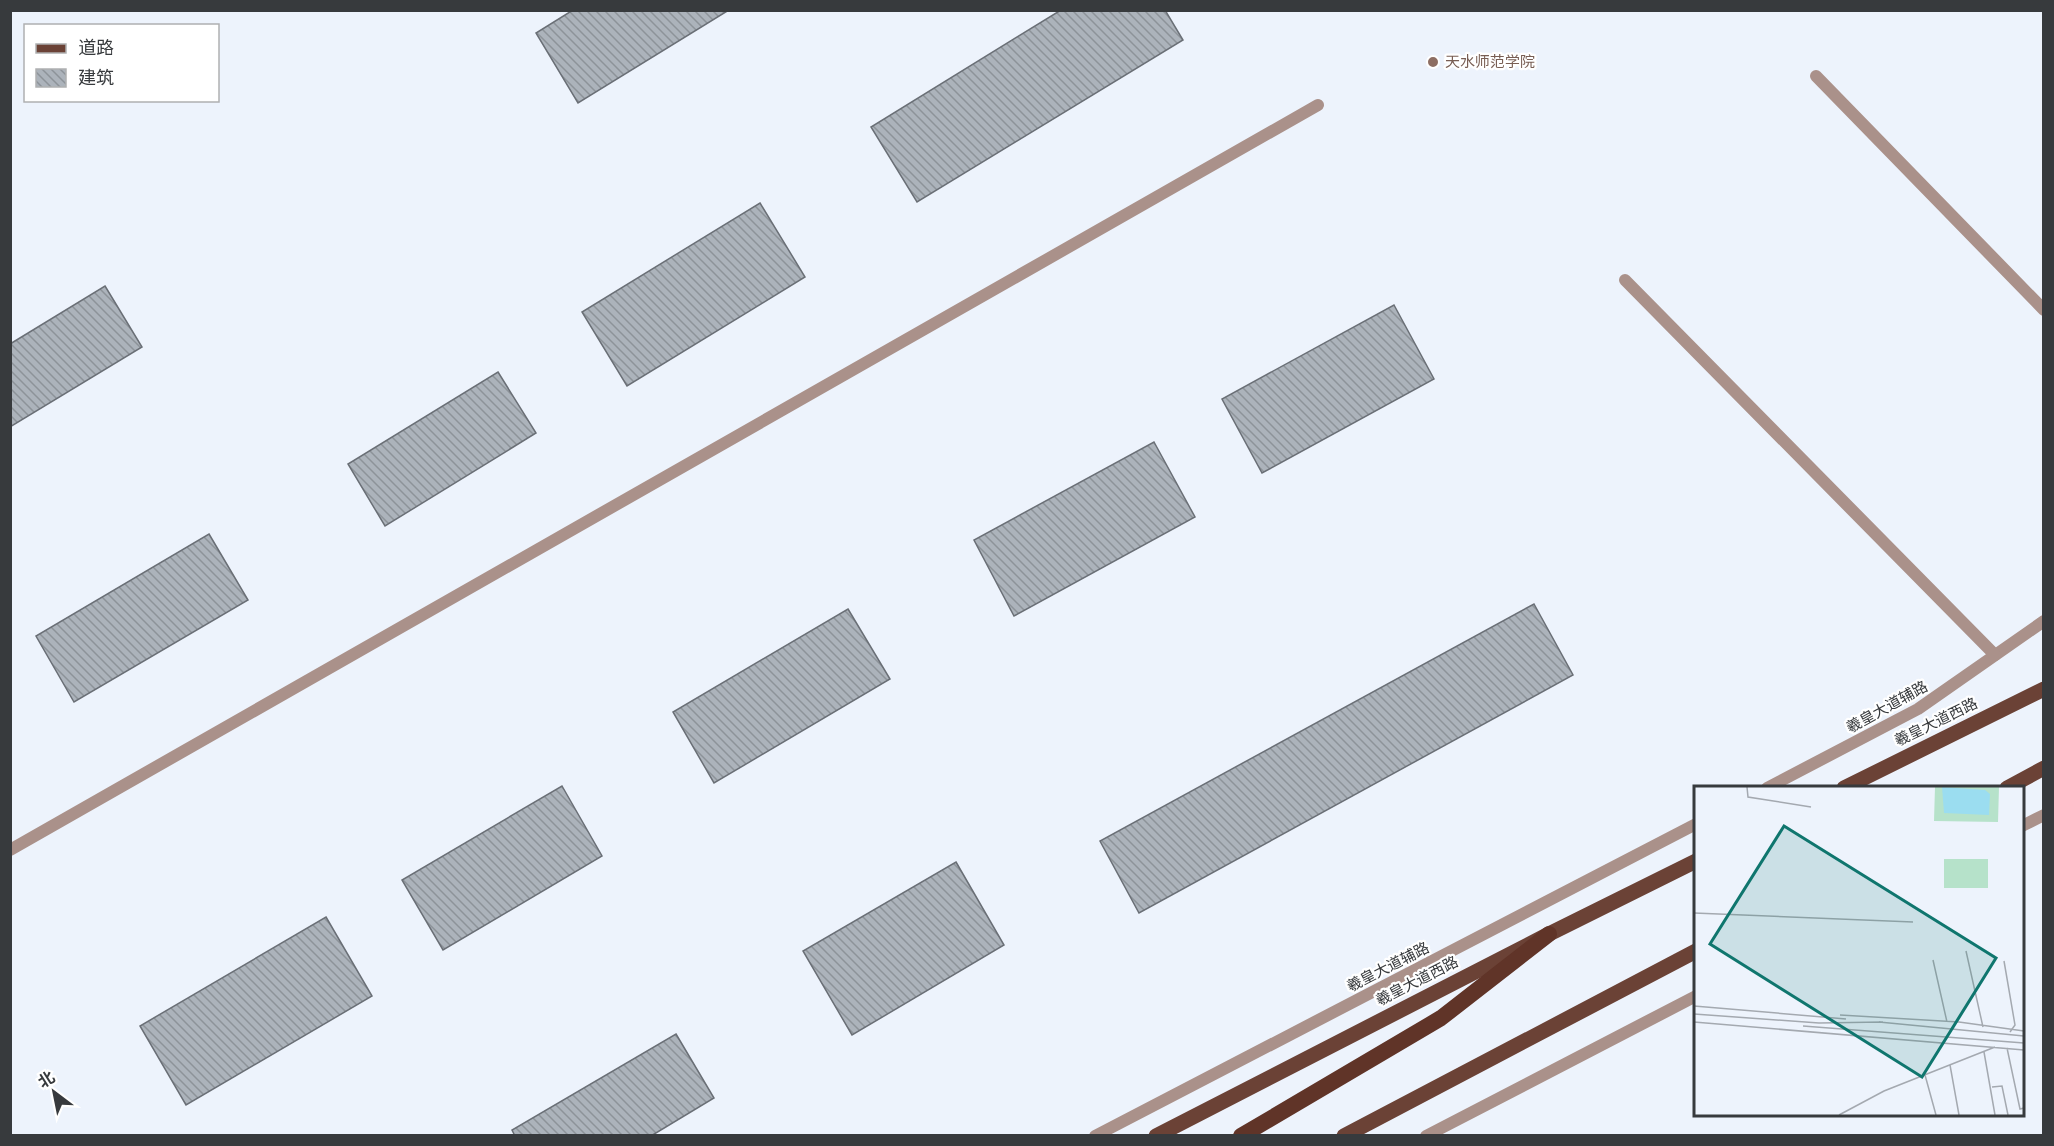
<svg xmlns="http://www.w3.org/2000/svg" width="2054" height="1146" font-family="'PT Sans Narrow','Noto Sans SC',sans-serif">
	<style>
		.building { fill: url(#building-back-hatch); stroke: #6a6f76; stroke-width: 1.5 }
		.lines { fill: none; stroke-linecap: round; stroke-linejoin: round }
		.service { stroke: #aa918a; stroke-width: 12 }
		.minor { stroke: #aa918a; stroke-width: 12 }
		.primary { stroke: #6b4236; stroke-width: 15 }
		.trunk { stroke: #603428; stroke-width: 16 }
		.education-dot { fill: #8d6e63; stroke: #fff; stroke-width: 2 }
		.labels { text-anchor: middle; stroke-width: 4.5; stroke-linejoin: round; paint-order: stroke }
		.education-label { font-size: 15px; fill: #785e54; stroke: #fff; text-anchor: start }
		.street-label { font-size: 15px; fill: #373a3d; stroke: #fff }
		.inset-road { fill: none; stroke: #a4a9b0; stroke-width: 1.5 }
		.view { fill: #0f766e; fill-opacity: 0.15; stroke: #0f766e; stroke-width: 3 }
		.inset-edge { fill: none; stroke: #373a3d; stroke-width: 3 }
	</style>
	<defs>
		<pattern id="building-back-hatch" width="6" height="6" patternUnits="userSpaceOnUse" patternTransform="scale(1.5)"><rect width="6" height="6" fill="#acb3bb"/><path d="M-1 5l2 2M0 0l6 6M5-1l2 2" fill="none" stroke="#8d9399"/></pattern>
	</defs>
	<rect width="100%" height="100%" fill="#edf3fc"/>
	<g class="building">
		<path d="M573,10H729L578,103L536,33Z"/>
		<path d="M1061,10H1165L1183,40L917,202L871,127Z"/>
		<path d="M760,203L805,277L627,386L582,312Z"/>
		<path d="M105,286L142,347L10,427V344Z"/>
		<path d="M1394,305L1434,379L1262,473L1222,399Z"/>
		<path d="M498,372L536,433L385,526L348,464Z"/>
		<path d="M1154,442L1195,517L1014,616L974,540Z"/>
		<path d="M209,534L248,600L74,702L36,636Z"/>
		<path d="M1534,604L1573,675L1139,913L1100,841Z"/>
		<path d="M848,609L890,679L714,783L673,712Z"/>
		<path d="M562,786L602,856L443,950L402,880Z"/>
		<path d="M956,862L1004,945L852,1035L803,951Z"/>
		<path d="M326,917L372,996L186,1105L140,1026Z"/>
		<path d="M676,1034L714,1098L651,1136H515L512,1130Z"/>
	</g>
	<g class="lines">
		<g class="service">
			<path d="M1767,788L1918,709L2044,621"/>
			<path d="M2022,826L2044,815"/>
			<path d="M1095,1136L1696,824"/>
			<path d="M1426,1136L1696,996"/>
		</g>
		<g class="minor">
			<path d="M1816,76L2044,310"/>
			<path d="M1625,280L1995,655"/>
			<path d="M10,850L1318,105"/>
		</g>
		<g class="primary">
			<path d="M1844,788L2044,689"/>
			<path d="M2007,788L2044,768"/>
			<path d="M1156,1136L1549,934L1696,861"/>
			<path d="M1344,1136L1696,951"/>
		</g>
		<path class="trunk" d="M1241,1136L1441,1018L1549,934"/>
	</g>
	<circle class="education-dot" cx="1433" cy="62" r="6"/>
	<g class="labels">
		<g class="education-label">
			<text x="1445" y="67">天水师范学院</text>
		</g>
		<g class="street-label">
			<text transform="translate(1887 707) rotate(-29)" y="5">羲皇大道辅路</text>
			<text transform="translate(1936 722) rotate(-26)" y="5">羲皇大道西路</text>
			<text transform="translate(1388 967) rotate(-27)" y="5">羲皇大道辅路</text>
			<text transform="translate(1417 981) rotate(-27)" y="5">羲皇大道西路</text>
		</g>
	</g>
	<g transform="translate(1694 786)">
		<rect width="330" height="330" fill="#edf3fc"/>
		<path d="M241,1H305L304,36L240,35ZM250,73H294V102H250Z" fill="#b6e2ca"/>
		<path d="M248,1L291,4L296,8L295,29L250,27Z" fill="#9bddf0"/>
		<path class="inset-road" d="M53,1L54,11L117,21M0,127L219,136M272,165L289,241M239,174L253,236M310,175L321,239L316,246M0,220L152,233M0,228L125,237L189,236M146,229L265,236L330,245M0,236L330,264M185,236L330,250M109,240L330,257M313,262L326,323L330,322M290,266L301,329M256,279L265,329M231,289L242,329M298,301L308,300L314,329M145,329L190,305L301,261"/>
		<path class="view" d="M90,40L302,172L228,291L16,158Z"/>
		<rect width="330" height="330" class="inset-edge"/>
	</g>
	<rect width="2054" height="1146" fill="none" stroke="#373a3d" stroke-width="24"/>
	<rect x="24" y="24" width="195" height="78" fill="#ffffff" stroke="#afb0b1" stroke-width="1.5"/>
	<rect x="36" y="44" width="30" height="9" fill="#6b4236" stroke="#afb0b1" stroke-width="1.5"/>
	<text x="78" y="54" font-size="18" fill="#373a3d">道路</text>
	<rect x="36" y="69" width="30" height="18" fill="url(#building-back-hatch)" stroke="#afb0b1" stroke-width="1.5"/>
	<text x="78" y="84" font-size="18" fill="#373a3d">建筑</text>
	<g transform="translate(54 1092) rotate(328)" stroke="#ffffff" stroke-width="4.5" paint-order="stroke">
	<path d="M0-4.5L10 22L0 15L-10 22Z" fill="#373a3d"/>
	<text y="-9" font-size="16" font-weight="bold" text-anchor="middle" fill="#373a3d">北</text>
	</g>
</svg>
